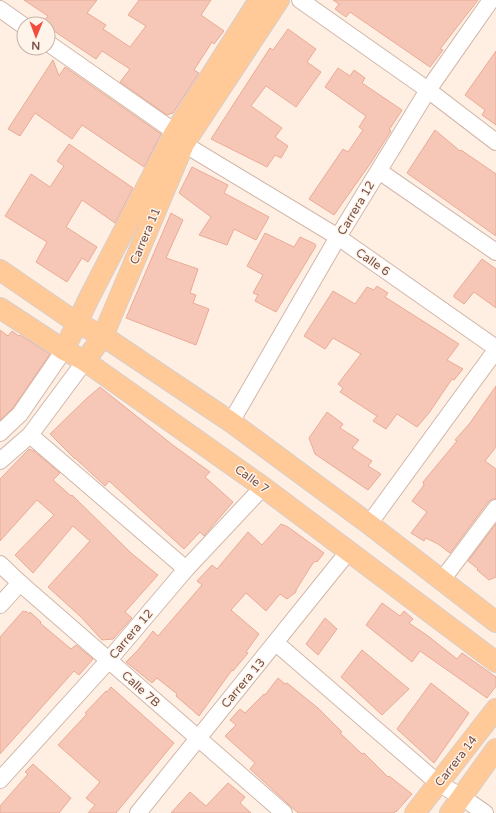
<svg xmlns="http://www.w3.org/2000/svg" width="496" height="813" font-family="'Varela Round',sans-serif">
	<style>
		.building { fill: #f6c7b7; stroke: #eaab96 }
		.lines { fill: none; stroke-linecap: round; stroke-linejoin: round }
		.minor-casing { stroke: #d2b7aa; stroke-width: 18 }
		.major-casing { stroke: #d9cecb; stroke-width: 22 }
		.minor { stroke: #fff; stroke-width: 16 }
		.major { stroke: #ffca98; stroke-width: 20 }
		.labels { text-anchor: middle; stroke-width: 3; stroke-linejoin: round; paint-order: stroke }
		.street-label { font-size: 12px; fill: #785146; stroke: #fff4ea }
	</style>
	<rect width="100%" height="100%" fill="#feefe2"/>
	<g class="building">
		<path d="M24,0H97L87,13L106,25L103,29L130,47L146,26L128,15L139,0H211L201,15L224,31L214,44L212,42L194,70L199,73L173,113L167,115L120,82L130,69L102,51L96,59L48,27V24L42,23L48,16Z"/>
		<path d="M333,0H478L440,49L443,50L430,67L350,12L346,17L335,9L339,4Z"/>
		<path d="M288,29L316,49L307,62L321,72L296,107L266,86L251,106L282,128L275,137L288,146L281,158L275,155L267,167L211,139L270,48L273,50Z"/>
		<path d="M496,51V125L482,115L485,110L465,95Z"/>
		<path d="M53,60L59,76L65,67L161,134L144,167L82,125L72,139L35,113L20,136L8,129Z"/>
		<path d="M338,68L350,76L354,70L365,78L362,83L402,110L389,130L391,131L370,164L334,215L309,199L343,149L348,152L363,130L359,127L366,116L325,87Z"/>
		<path d="M435,130L460,151L461,150L496,174V236L407,173Z"/>
		<path d="M69,144L133,188L115,223L82,200L66,227L97,247L88,262L82,258L67,282L36,262L47,242L5,216L31,174L50,187L64,166L57,161Z"/>
		<path d="M192,167L228,185L224,193L269,217L256,240L234,229L227,245L199,235L211,217L179,193Z"/>
		<path d="M171,213L183,220L166,258L198,269L190,293L196,295L193,303L209,309L196,345L126,318Z"/>
		<path d="M265,233L294,247L300,237L315,244L316,246L276,312L255,301L258,295L253,293L263,275L247,266Z"/>
		<path d="M482,259L496,269V308L474,292L464,304L454,297V295Z"/>
		<path d="M377,286L388,293L385,297L459,344L447,360L463,369L454,380L452,379L429,413L417,427L397,414L386,429L373,421L377,416L340,392L343,388L338,384L361,354L333,338L325,349L304,336L333,291L355,304L367,287L374,290Z"/>
		<path d="M0,330L8,336L12,331L19,336L20,335L50,354L13,408L0,420Z"/>
		<path d="M496,386V447L485,461L496,469V499H492L488,502L450,553L438,544L426,538L424,541L411,533L427,512L412,501L424,485L423,482L457,441L455,440L470,423Z"/>
		<path d="M100,387L174,446L210,472L205,477L233,502L204,536L200,532L184,549L109,481L105,486L75,458V459L50,434L86,399Z"/>
		<path d="M327,412L343,424L340,428L359,440L352,448L372,461L368,466L381,474L368,490L315,454L309,438Z"/>
		<path d="M29,449L34,451L60,473L53,480L71,496L72,495L131,553L158,575L125,612L132,618L113,639L102,640L81,617L48,587L90,541L73,526L33,573L15,555L54,515L37,500L0,541V479Z"/>
		<path d="M281,524L288,527L324,553L317,562L316,561L313,563L296,590V592L287,599L280,594L266,611L246,593L231,610L259,634L246,652L248,653L233,671L232,670L199,716L176,696L177,694L157,678L152,683L126,662L138,650L153,631L158,636L202,585L197,581L212,565L217,569L248,532L262,545Z"/>
		<path d="M496,524V577L489,580L477,570L478,569L468,561Z"/>
		<path d="M382,603L400,616L404,611L413,619L409,623L428,636L457,659L462,653L496,677V686L487,698L420,651L412,662L366,625Z"/>
		<path d="M23,611L25,612L26,611L29,614L30,612L41,622L40,623L71,649L76,645L93,659L79,675L74,671L0,754V637Z"/>
		<path d="M325,618L337,629L318,655L306,644Z"/>
		<path d="M362,650L409,689L382,715L341,677Z"/>
		<path d="M278,678L285,684L287,683L318,708L342,732L340,733L362,754L364,753L388,777L389,776L412,794L396,812L395,811L394,813H298L250,769L255,763L225,736L236,725L230,720L240,709L245,713L264,694L265,695Z"/>
		<path d="M431,683L469,713L434,763L397,729Z"/>
		<path d="M111,687L174,743L116,813H88L95,805L86,798L100,782L58,745L87,714L85,713L106,691L107,692Z"/>
		<path d="M33,764L71,798L59,813H0V806L28,774L25,772Z"/>
		<path d="M228,783L245,797L240,803L251,813H171L190,792L206,806Z"/>
	</g>
	<g class="lines">
		<g class="minor-casing">
			<g id="minor">
				<path d="M300,0L428,90L496,142"/>
				<path d="M0,9L24,26"/>
				<path d="M48,43L175,132"/>
				<path d="M184,144L338,237L496,348"/>
				<path d="M379,171L496,252"/>
				<path d="M231,422L338,237L428,90L491,0"/>
				<path d="M0,433L20,414L64,350"/>
				<path d="M30,435L186,569"/>
				<path d="M0,461L30,435L85,361"/>
				<path d="M369,524L496,350"/>
				<path d="M0,564L20,583L284,813"/>
				<path d="M442,580L496,508"/>
				<path d="M0,605L20,583"/>
				<path d="M276,643L438,783L462,797L485,813"/>
				<path d="M0,780L109,660L186,569L263,487"/>
				<path d="M138,813L348,552"/>
			</g>
		</g>
		<g class="major-casing">
			<g id="major">
				<path d="M0,270L77,323L103,336L231,422L369,524L496,622"/>
				<path d="M0,308L64,350L85,361L263,487L496,662"/>
				<path d="M64,350L90,296L175,132L259,0"/>
				<path d="M85,361L103,336L184,144L279,0"/>
				<path d="M415,813L496,709"/>
				<path d="M450,813L496,749"/>
			</g>
		</g>
		<use href="#minor" class="minor"/>
		<use href="#major" class="major"/>
	</g>
	<g class="labels">
		<g class="street-label">
			<text transform="translate(356 208) rotate(-59)" y="4">Carrera 12</text>
			<text transform="translate(145 236) rotate(-67)" y="4">Carrera 11</text>
			<text transform="translate(373 262) rotate(35)" y="4">Calle 6</text>
			<text transform="translate(252 479) rotate(36)" y="4">Calle 7</text>
			<text transform="translate(131 634) rotate(-50)" y="4">Carrera 12</text>
			<text transform="translate(243 683) rotate(-50)" y="4">Carrera 13</text>
			<text transform="translate(141 689) rotate(42)" y="4">Calle 7B</text>
			<text transform="translate(456 761) rotate(-52)" y="4">Carrera 14</text>
		</g>
	</g>
	<g transform="translate(36 36) rotate(181)"><circle r="19" fill="#fff4ea" stroke="#c9b3a8"/>
	<path d="M0-3L7 15L0 10L-7 15Z" fill="#f24c3d"/>
	<text y="-6" font-size="11" font-weight="bold" text-anchor="middle" fill="#785146">N</text>
	</g>
</svg>
